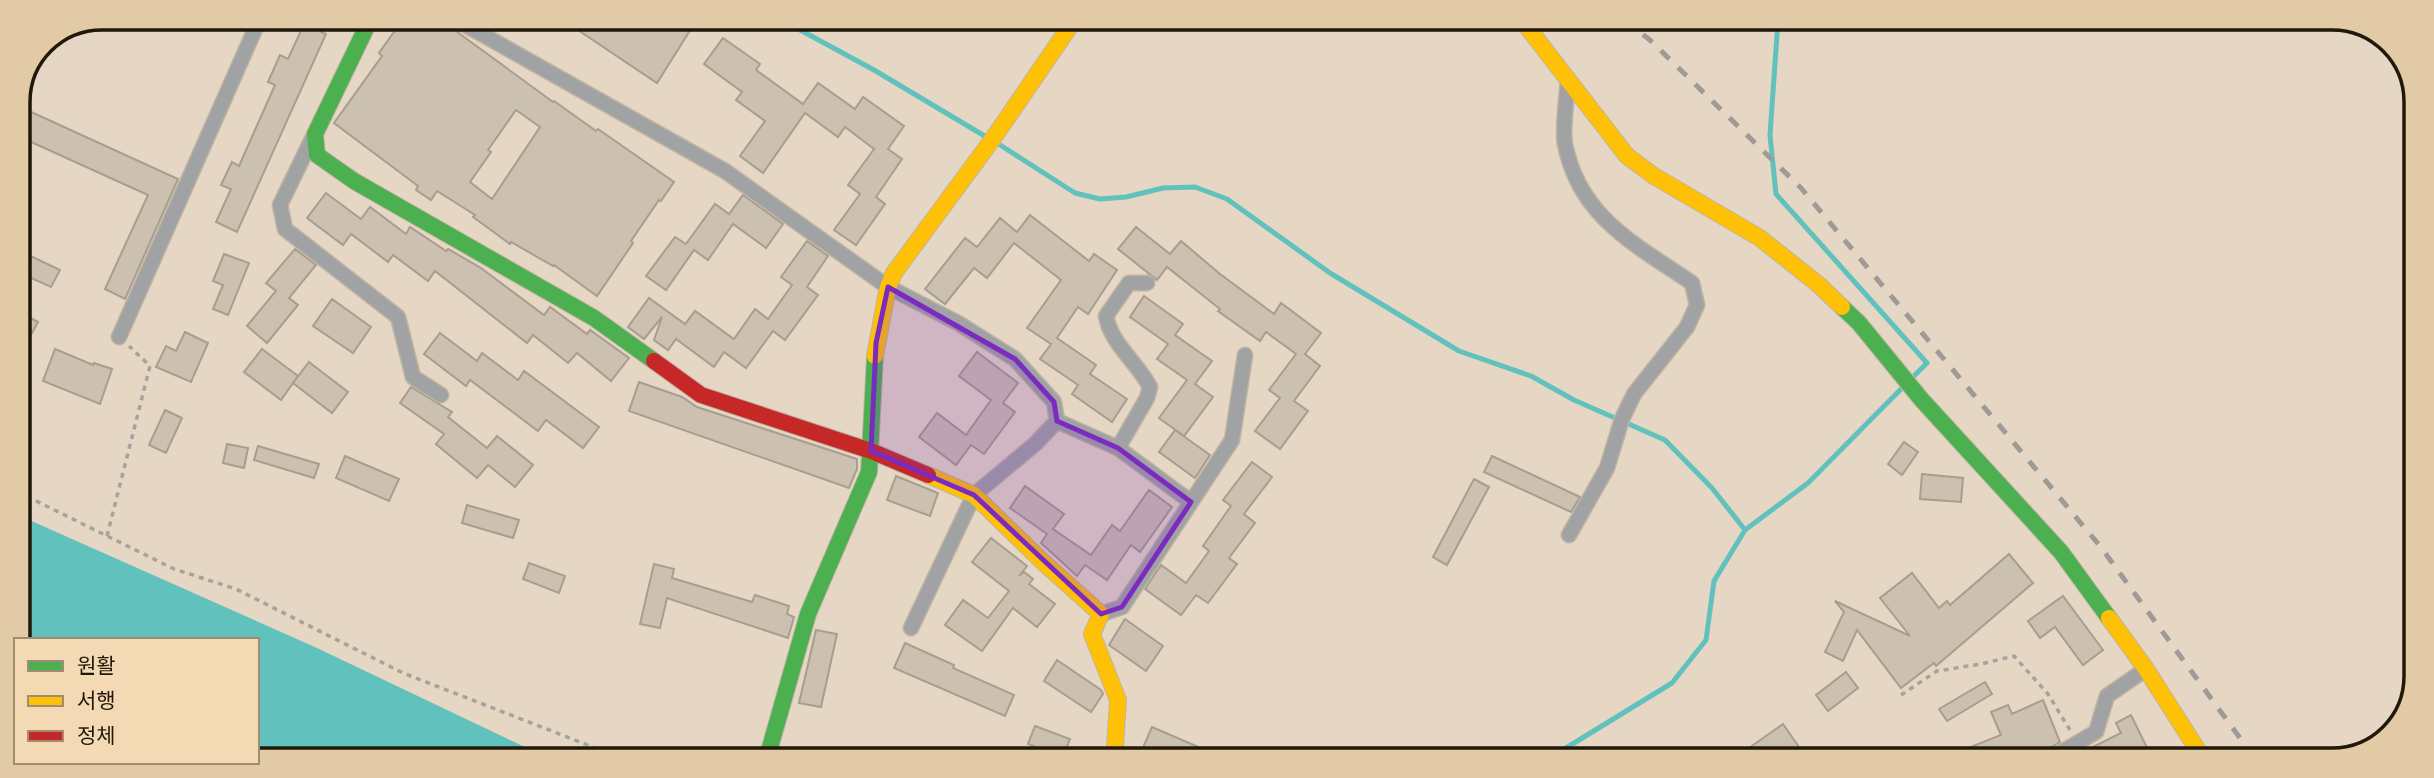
<svg xmlns="http://www.w3.org/2000/svg" width="2434" height="778" font-family="'Alegreya Sans','Noto Sans KR',sans-serif">
	<style>
		.water { fill: #61c1bd }
		.lines { fill: none; stroke-linecap: round; stroke-linejoin: round }
		.stream { stroke: #61c1bd; stroke-width: 5 }
		.building { fill: #ccc1b1; stroke: #a89d8e; stroke-width: 2; fill-rule: evenodd }
		.street-casing { stroke: #bfb4a4; stroke-width: 17 }
		.fast-casing { stroke: #bfb4a4; stroke-width: 18 }
		.slow-casing { stroke: #bfb4a4; stroke-width: 18 }
		.jam-casing { stroke: #bfb4a4; stroke-width: 18 }
		.path { stroke: #a6a29d; stroke-width: 3.5; stroke-dasharray: 5 5; stroke-linecap: butt }
		.street { stroke: #a1a2a4; stroke-width: 14 }
		.fast { stroke: #4caf50; stroke-width: 16 }
		.slow { stroke: #ffc107; stroke-width: 16 }
		.jam { stroke: #c62828; stroke-width: 16 }
		.rail { stroke: #9e9a95; stroke-width: 5; stroke-dasharray: 12 12; stroke-linecap: butt }
		.marked { fill: #7b2cbf; fill-opacity: 0.2; stroke: #7b2cbf; stroke-width: 5; stroke-linejoin: round }
		.rim { fill: none; stroke: #21180a; stroke-width: 3.5 }
	</style>
	<rect width="100%" height="100%" fill="#e5d7c3"/>
	<path class="water" d="M18,515L317,648L548,758H257V640H18Z"/>
	<g class="lines">
		<g class="stream">
			<path d="M778,18L874,70L988,138"/>
			<path d="M1778,20L1770,135L1776,194L1927,363L1911,379"/>
			<path d="M997,143L1075,193L1100,199L1126,197L1163,188L1195,187L1227,199L1330,273L1459,351L1531,376L1574,400L1665,440L1712,488L1745,530"/>
			<path d="M1548,759L1672,683L1706,640L1714,581L1745,530L1808,483L1904,386"/>
		</g>
	</g>
	<g class="building">
		<path d="M404,18H438L553,102L554,101L596,131L598,129L674,182L661,201L659,200L631,241L633,243L597,296L554,265L553,266L511,242L510,244L473,217L475,215L437,191L431,200L416,190L418,186L334,123L382,56L379,53ZM516,110L540,127L492,199L470,182L491,152L488,150Z"/>
		<path d="M560,18H683L694,24L657,83Z"/>
		<path d="M304,24L326,34L237,232L216,222L231,189L221,185L232,162L239,166L275,85L268,82L280,55L288,59Z"/>
		<path d="M723,38L760,64L756,70L803,104L818,83L855,109L863,97L904,126L888,149L902,159L876,197L885,204L856,245L834,230L860,194L848,185L874,149L845,127L838,137L805,113L763,173L740,156L765,121L736,100L742,92L704,64Z"/>
		<path d="M18,106L178,179L125,299L105,289L148,195L18,136Z"/>
		<path d="M326,193L361,219L370,207L406,234L410,227L446,251L448,249L481,268L544,315L550,307L587,334L590,330L629,358L611,381L577,353L568,363L533,335L527,343L435,271L428,281L393,255L388,262L351,234L343,245L307,218Z"/>
		<path d="M743,195L783,224L766,248L733,224L708,260L694,250L666,290L646,276L675,237L686,244L715,204L729,214Z"/>
		<path d="M1030,215L1089,261L1094,254L1117,270L1088,314L1078,307L1057,338L1096,365L1090,374L1127,399L1112,422L1072,394L1078,385L1040,359L1051,344L1027,328L1061,280L1014,243L987,278L974,268L945,304L925,289L965,238L977,247L1000,218L1017,232Z"/>
		<path d="M1136,227L1170,254L1181,241L1220,274L1274,314L1281,303L1321,333L1305,354L1320,366L1294,401L1308,411L1280,449L1255,431L1280,398L1269,390L1296,354L1266,332L1260,341L1218,311L1220,309L1167,267L1157,280L1118,249Z"/>
		<path d="M807,241L828,256L807,287L818,295L785,340L773,331L746,368L724,352L714,367L676,339L668,350L654,340L662,317L644,339L628,327L649,298L685,324L695,311L734,339L755,309L768,319L792,285L781,277Z"/>
		<path d="M295,249L316,265L289,298L298,305L267,343L247,326L276,291L266,283Z"/>
		<path d="M18,250L60,270L51,287L18,272Z"/>
		<path d="M224,254L249,263L228,315L213,309L223,285L213,281Z"/>
		<path d="M1144,296L1183,324L1175,335L1212,361L1195,384L1213,397L1184,436L1159,418L1187,380L1157,359L1168,344L1130,317Z"/>
		<path d="M332,299L371,327L353,353L313,326Z"/>
		<path d="M18,311L38,322L18,359Z"/>
		<path d="M185,332L208,343L191,382L156,367L166,346L176,351Z"/>
		<path d="M440,333L477,361L482,353L518,380L524,371L599,427L583,448L546,420L538,431L470,380L466,386L424,354Z"/>
		<path d="M55,349L93,365L94,363L112,369L100,404L43,381Z"/>
		<path d="M262,349L298,376L281,400L244,372Z"/>
		<path d="M977,352L1018,383L1003,403L1015,412L984,454L971,445L956,465L919,437L937,413L966,435L991,400L959,376Z"/>
		<path d="M309,362L348,392L332,413L293,383Z"/>
		<path d="M639,382L682,397L697,407L857,459V469L849,488L629,411Z"/>
		<path d="M411,387L452,412L448,417L487,448L497,436L533,465L515,487L488,465L477,478L436,444L444,434L400,403Z"/>
		<path d="M165,410L182,418L166,453L149,445Z"/>
		<path d="M1175,430L1210,455L1195,478L1159,452Z"/>
		<path d="M1904,442L1918,452L1902,475L1888,464Z"/>
		<path d="M227,444L248,448L244,468L223,463Z"/>
		<path d="M258,446L319,464L314,478L254,460Z"/>
		<path d="M345,456L399,479L389,501L336,478Z"/>
		<path d="M1492,456L1580,497L1571,512L1484,472Z"/>
		<path d="M1252,462L1272,477L1244,514L1255,523L1229,558L1237,564L1208,603L1196,595L1181,615L1145,589L1161,565L1186,583L1209,551L1203,546L1231,506L1223,500Z"/>
		<path d="M1922,474L1963,478L1961,502L1920,499Z"/>
		<path d="M896,476L938,493L930,516L887,500Z"/>
		<path d="M1474,479L1489,487L1447,565L1433,557Z"/>
		<path d="M1025,486L1064,514L1053,529L1091,555L1112,525L1120,531L1149,490L1172,507L1140,552L1131,545L1107,580L1085,565L1077,576L1041,543L1047,534L1010,508Z"/>
		<path d="M467,505L519,520L513,538L462,523Z"/>
		<path d="M991,538L1027,566L1019,576L1024,572L1033,579L1029,584L1055,604L1037,627L1013,608L982,651L945,625L963,600L988,618L1009,591L972,562Z"/>
		<path d="M2009,554L2033,583L1936,666L1934,663L1901,688L1857,630L1843,661L1825,652L1844,612L1835,601L1910,636L1880,598L1912,573L1939,608L1947,601L1950,605Z"/>
		<path d="M529,563L565,576L559,593L523,579Z"/>
		<path d="M654,564L674,569L672,578L752,602L755,595L789,606L787,614L794,617L788,638L667,598L660,628L640,624Z"/>
		<path d="M2063,596L2103,650L2083,665L2055,627L2040,638L2028,621Z"/>
		<path d="M1125,619L1163,646L1146,671L1109,645Z"/>
		<path d="M816,630L837,634L821,707L799,703Z"/>
		<path d="M905,643L954,665L953,668L1014,695L1005,716L894,668Z"/>
		<path d="M1057,660L1101,690L1103,694L1091,712L1044,681Z"/>
		<path d="M1846,672L1858,688L1828,711L1816,695Z"/>
		<path d="M1985,682L1992,694L1947,721L1939,709Z"/>
		<path d="M2043,700L2060,742L2043,752L2038,760H1972L1968,748L2001,735L1991,712L2008,705L2012,714Z"/>
		<path d="M2131,715L2153,760H2067L2121,733L2116,723Z"/>
		<path d="M1783,724L1808,760H1732Z"/>
		<path d="M1035,726L1070,739L1063,757L1028,744Z"/>
		<path d="M1152,727L1226,759H1159L1141,752Z"/>
	</g>
	<g class="lines">
		<g class="street-casing">
			<g id="street">
				<path d="M453,18L725,171L888,287L958,323L1015,359L1054,402L1057,421L1035,444L974,495L911,628"/>
				<path d="M1568,79C1567,96 1562,130 1565,144C1579,217 1636,245 1692,283L1697,305L1687,327L1634,394L1622,419L1607,468L1569,535"/>
				<path d="M314,135L280,205L285,229L398,317L413,377L441,395"/>
				<path d="M119,337L260,18"/>
				<path d="M1057,421L1118,448L1191,502"/>
				<path d="M1118,448L1147,398L1150,387C1137,362 1111,344 1106,316L1129,283H1147"/>
				<path d="M1101,614L1122,607L1232,440L1245,355"/>
				<path d="M2048,760L2096,732L2107,696L2146,669"/>
			</g>
		</g>
		<g class="fast-casing">
			<g id="fast">
				<path d="M366,18L369,22L315,134L317,155L354,181L594,318L654,361"/>
				<path d="M1842,307L1859,323L1921,399L2061,552L2109,618"/>
				<path d="M767,758L808,614L869,472L875,356"/>
			</g>
		</g>
		<g class="slow-casing">
			<g id="slow">
				<path d="M1521,19L1627,156L1654,176L1760,238L1819,285L1842,307"/>
				<path d="M875,356L888,287L894,273L992,140L1075,19"/>
				<path d="M928,475L974,495L1044,563L1101,614L1092,634L1118,700L1115,747L1112,759"/>
				<path d="M2109,618L2146,669L2204,760"/>
			</g>
		</g>
		<g class="jam-casing">
			<path id="jam" d="M654,361L701,395L871,451L928,475"/>
		</g>
		<g class="path">
			<path d="M18,492L174,569L236,589L403,673L621,758"/>
			<path d="M107,536L150,366L129,346"/>
			<path d="M1901,695L1937,671L1981,664L2014,656L2048,694L2070,730"/>
		</g>
		<use href="#street" class="street"/>
		<use href="#fast" class="fast"/>
		<use href="#slow" class="slow"/>
		<use href="#jam" class="jam"/>
		<path class="rail" d="M1624,20L1650,40L1801,188L2100,546L2256,760"/>
	</g>
	<path class="marked" d="M888,287L1015,359L1054,402L1057,421L1118,448L1191,502L1122,607L1101,614L974,495L871,451L876,343Z"/>
	<path d="M0 0H2434V778H0ZM102 30H2332A72 72 0 0 1 2404 102V676A72 72 0 0 1 2332 748H102A72 72 0 0 1 30 676V102A72 72 0 0 1 102 30Z" fill="#e3caa6" fill-rule="evenodd"/>
	<path class="rim" d="M102 30H2332A72 72 0 0 1 2404 102V676A72 72 0 0 1 2332 748H102A72 72 0 0 1 30 676V102A72 72 0 0 1 102 30Z"/>
	<rect x="14" y="638" width="245" height="126" fill="#f4dab4" stroke="#a08c70" stroke-width="2"/>
	<rect x="28" y="661" width="35" height="10" fill="#4caf50" stroke="#a08c70" stroke-width="2"/>
	<text x="77" y="673" font-size="21" fill="#21180a">원활</text>
	<rect x="28" y="696" width="35" height="10" fill="#ffc107" stroke="#a08c70" stroke-width="2"/>
	<text x="77" y="708" font-size="21" fill="#21180a">서행</text>
	<rect x="28" y="731" width="35" height="10" fill="#c62828" stroke="#a08c70" stroke-width="2"/>
	<text x="77" y="743" font-size="21" fill="#21180a">정체</text>
</svg>
